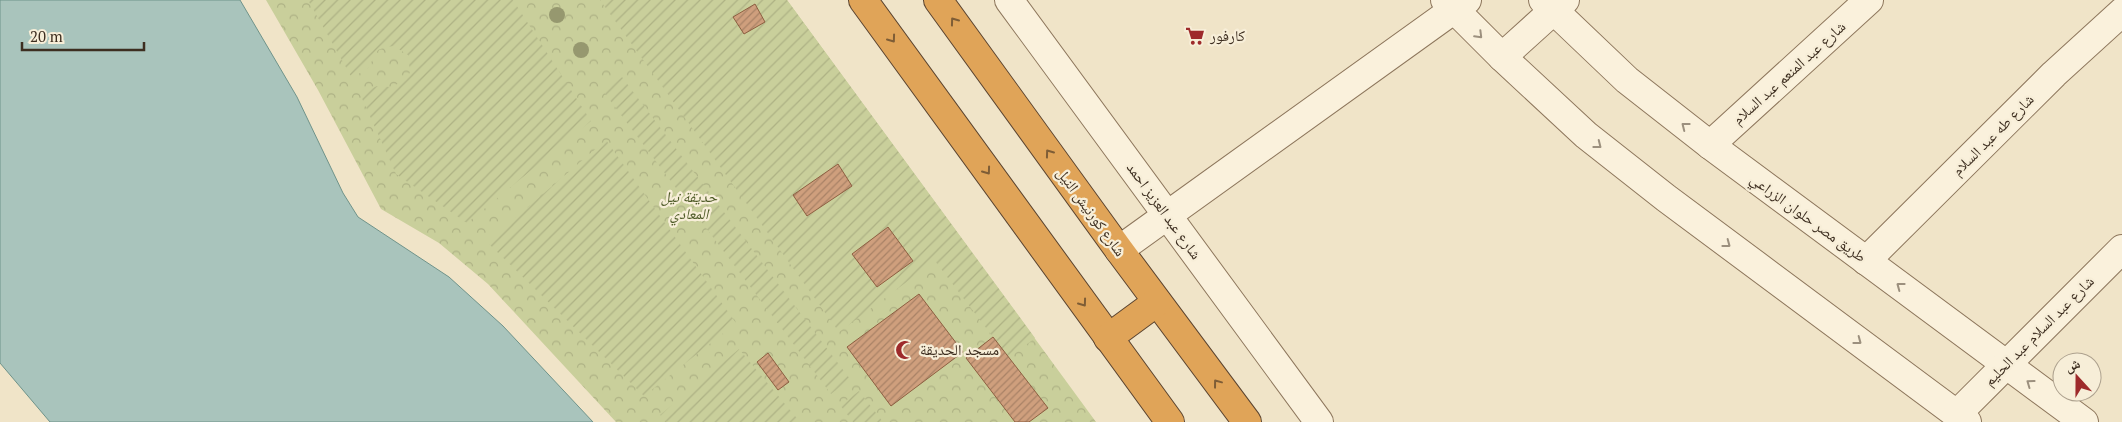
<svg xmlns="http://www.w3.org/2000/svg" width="2122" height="422" font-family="'PT Serif','Noto Naskh Arabic',serif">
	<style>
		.forest { fill: url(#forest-crowns) }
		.garden { fill: url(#garden-furrows); fill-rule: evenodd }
		.water { fill: #a9c4bc; stroke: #6f938a }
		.building { fill: url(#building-hatch); stroke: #8d5f41 }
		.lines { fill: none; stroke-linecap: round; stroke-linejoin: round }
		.street-casing { stroke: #8d765c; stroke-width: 30 }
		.highway-casing { stroke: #5b4430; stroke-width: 30 }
		.street { stroke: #faf1dc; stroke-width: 28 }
		.highway { stroke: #e0a458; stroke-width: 28 }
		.tree { fill: #96986f }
		.oneway { stroke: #7e5d36 }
		.oneway2 { stroke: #9c907e }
		.labels { text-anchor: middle; stroke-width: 4.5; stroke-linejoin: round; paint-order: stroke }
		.poi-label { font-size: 15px; fill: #3d2e20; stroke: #f7eed8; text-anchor: start }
		.street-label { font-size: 15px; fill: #3d2e20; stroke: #f7eed8 }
		.park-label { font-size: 15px; font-style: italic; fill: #4d5a26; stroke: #f7eed8 }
	</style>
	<defs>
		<pattern id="forest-crowns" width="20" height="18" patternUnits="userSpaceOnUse" patternTransform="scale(1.25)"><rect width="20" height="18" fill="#c9cf9b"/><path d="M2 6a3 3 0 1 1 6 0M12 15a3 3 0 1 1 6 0" fill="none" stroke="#aeb285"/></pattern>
		<pattern id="garden-furrows" width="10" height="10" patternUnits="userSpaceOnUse" patternTransform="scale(1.25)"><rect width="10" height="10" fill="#c9cf9b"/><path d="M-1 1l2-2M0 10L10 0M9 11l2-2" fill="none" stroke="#aeb285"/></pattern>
		<pattern id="building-hatch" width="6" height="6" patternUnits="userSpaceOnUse" patternTransform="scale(1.25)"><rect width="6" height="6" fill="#cf9f7d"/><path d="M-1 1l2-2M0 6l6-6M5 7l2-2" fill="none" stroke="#a98266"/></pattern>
	</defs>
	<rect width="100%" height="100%" fill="#f0e4c8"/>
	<path class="forest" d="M266,0H787L1096,422H616L488,284L439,243L381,209L318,90Z"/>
	<g class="garden">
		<path d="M308,0H513L591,121L467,223L396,174L360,94L377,86L391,87L406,80L410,72L408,55L394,46L386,47L378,50L368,68L352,78Z"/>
		<path d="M600,0H787L1035,338L1009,358L935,261L839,332ZM755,4L765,22L744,34L734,17ZM838,164L852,186L808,216L793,195ZM888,227L913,261L877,287L852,254Z"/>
		<path d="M622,77L850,379L831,394L603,91Z"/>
		<path d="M606,140L736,323L644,396L487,242Z"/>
		<path d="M739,349L800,422H668L660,415Z"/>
		<path d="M859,391L883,422H853L840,405Z"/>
	</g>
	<path class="water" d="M0,0H240L297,97L343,193L358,217L449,277L503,326L593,422H50L0,363Z"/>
	<g class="building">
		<path d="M755,4L765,22L744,34L733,17Z"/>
		<path d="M838,164L852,186L807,216L793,195Z"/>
		<path d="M888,227L913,261L877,287L852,254Z"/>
		<path d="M919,294L963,352L891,406L847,347Z"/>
		<path d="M993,337L1048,408L1029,422H1015L966,358Z"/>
		<path d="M768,353L789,382L778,390L757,362Z"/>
	</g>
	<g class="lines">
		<g class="street-casing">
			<g id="street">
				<path d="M1009,0L1319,422"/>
				<path d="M1445,0L1502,57L1586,135L1666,198L1967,422"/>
				<path d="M1543,0L1627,80L1710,145L2084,422"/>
				<path d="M1502,57L1565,0"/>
				<path d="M1710,145L1869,0"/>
				<path d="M1119,250L1467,0"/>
				<path d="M1866,261L2054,74L2122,12"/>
				<path d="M1957,414L2122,249"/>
			</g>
		</g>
		<g class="highway-casing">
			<g id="highway">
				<path d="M863,0L1170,422"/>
				<path d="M938,0L1119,250L1247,422"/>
				<path d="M1108,338L1157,302"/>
			</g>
		</g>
		<use href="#street" class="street"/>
		<use href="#highway" class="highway"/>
	</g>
	<g class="tree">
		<circle cx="557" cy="15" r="8"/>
		<circle cx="581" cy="50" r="8"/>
	</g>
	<defs><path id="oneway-chevron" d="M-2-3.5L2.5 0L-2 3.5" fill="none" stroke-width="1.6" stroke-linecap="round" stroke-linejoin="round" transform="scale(1.25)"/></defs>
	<g class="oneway">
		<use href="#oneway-chevron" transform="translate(954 21) rotate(-126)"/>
		<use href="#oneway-chevron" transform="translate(892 39) rotate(54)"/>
		<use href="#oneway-chevron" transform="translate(1049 153) rotate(-126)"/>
		<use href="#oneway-chevron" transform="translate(987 171) rotate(54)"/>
		<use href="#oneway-chevron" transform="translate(1083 303) rotate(54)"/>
		<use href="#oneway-chevron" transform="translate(1217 383) rotate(-127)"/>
	</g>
	<g class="oneway2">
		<use href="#oneway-chevron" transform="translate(1479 35) rotate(45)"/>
		<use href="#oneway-chevron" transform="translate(1685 126) rotate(-142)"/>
		<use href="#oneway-chevron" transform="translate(1598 145) rotate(38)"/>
		<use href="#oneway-chevron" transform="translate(1727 244) rotate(37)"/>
		<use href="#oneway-chevron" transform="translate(1900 286) rotate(-143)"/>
		<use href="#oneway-chevron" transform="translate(1858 341) rotate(37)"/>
		<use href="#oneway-chevron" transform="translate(2030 383) rotate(-144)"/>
	</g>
	<defs>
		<g id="supermarket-bare" transform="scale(1.5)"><path d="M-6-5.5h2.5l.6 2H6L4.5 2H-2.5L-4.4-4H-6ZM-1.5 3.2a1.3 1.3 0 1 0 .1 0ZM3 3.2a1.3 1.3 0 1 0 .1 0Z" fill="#9e2a2b" stroke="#f7eed8" stroke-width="2.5" paint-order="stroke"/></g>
		<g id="mosque-bare" transform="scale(1.5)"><path d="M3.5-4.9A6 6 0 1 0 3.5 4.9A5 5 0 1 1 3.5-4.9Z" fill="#9e2a2b" stroke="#f7eed8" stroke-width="2.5" paint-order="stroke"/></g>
	</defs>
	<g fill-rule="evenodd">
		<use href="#supermarket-bare" x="1195" y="36"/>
		<use href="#mosque-bare" x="905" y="350"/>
	</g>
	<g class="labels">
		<g class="poi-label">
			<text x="1210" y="41">كارفور</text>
			<text x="920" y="355">مسجد الحديقة</text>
		</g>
		<g class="street-label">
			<text transform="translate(1789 73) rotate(-42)" y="5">شارع عبد المنعم عبد السلام</text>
			<text transform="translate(1993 135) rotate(-45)" y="5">شارع طه عبد السلام</text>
			<text transform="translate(1164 211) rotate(54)" y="5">شارع عبد العزيز احمد</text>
			<text transform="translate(1091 212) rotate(54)" y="5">شارع كورنيش النيل</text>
			<text transform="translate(1808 218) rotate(36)" y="5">طريق مصر حلوان الزراعي</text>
			<text transform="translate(2039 331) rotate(-45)" y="5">شارع عبد السلام عبد الحليم</text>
		</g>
		<g class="park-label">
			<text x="689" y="202">حديقة نيل<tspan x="689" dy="17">المعادي</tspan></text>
		</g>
	</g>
	<g transform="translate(2077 377) rotate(339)"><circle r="24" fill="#f7eed8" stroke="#ada18e"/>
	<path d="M0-4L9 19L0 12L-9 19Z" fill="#9e2a2b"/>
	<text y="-8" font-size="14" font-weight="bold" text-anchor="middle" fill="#3d2e20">ش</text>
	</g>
	<path d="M22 42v8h122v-8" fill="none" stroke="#3d2e20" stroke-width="2.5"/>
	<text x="30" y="42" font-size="15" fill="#3d2e20" stroke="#f7eed8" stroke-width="4" paint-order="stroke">20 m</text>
</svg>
